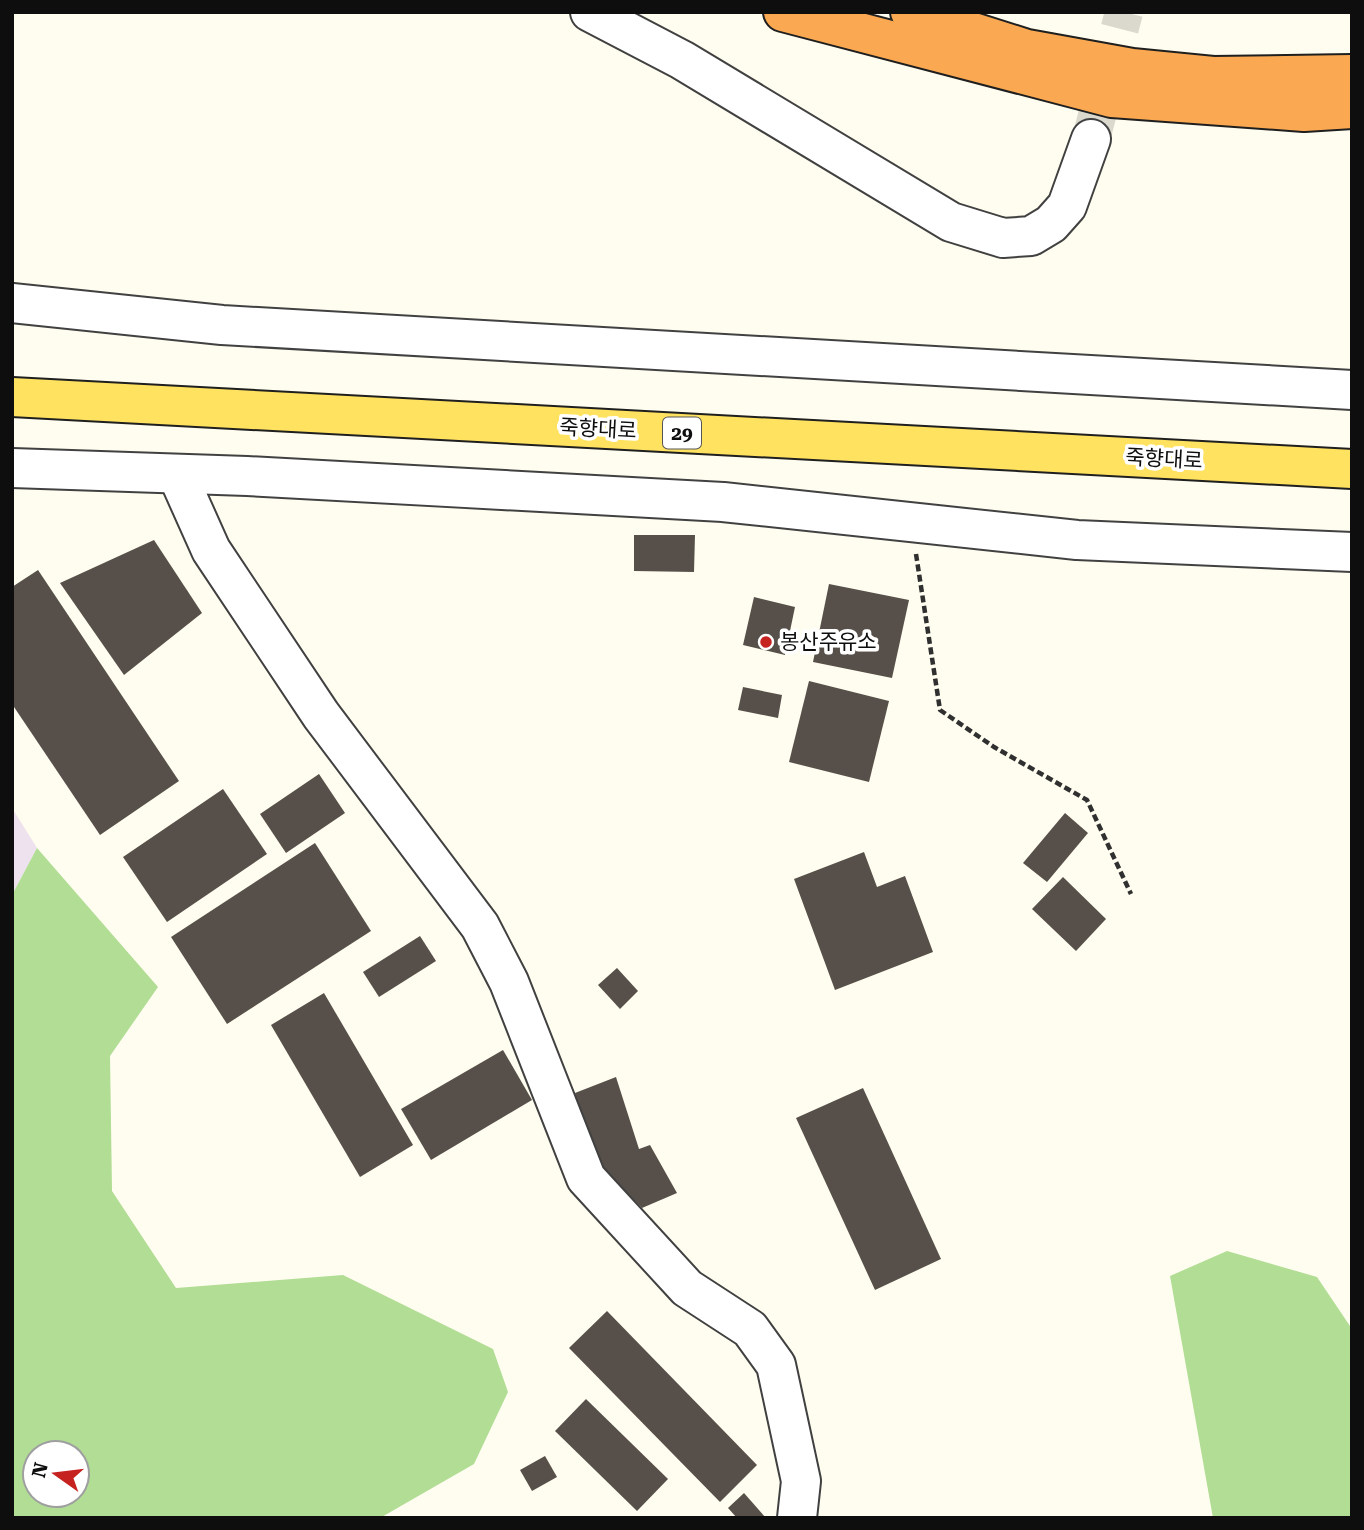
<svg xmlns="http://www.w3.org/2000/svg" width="1364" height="1530" font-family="'Roboto Serif','Noto Sans KR',serif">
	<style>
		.industrial { fill: #ede2ed }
		.forest { fill: #b1dd95; fill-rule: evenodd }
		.building { fill: #57504a }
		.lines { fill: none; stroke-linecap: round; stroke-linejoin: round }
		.minor-tunnel { stroke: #dbd9cd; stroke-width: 38; stroke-dasharray: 38 19; stroke-linecap: butt }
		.minor-casing { stroke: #414141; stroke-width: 42 }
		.major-casing { stroke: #1f1f1f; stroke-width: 42 }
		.highway-casing { stroke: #1f1f1f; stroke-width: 42 }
		.path { stroke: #303030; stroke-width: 4.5; stroke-dasharray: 7 3.5; stroke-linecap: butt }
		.minor { stroke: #fff; stroke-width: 38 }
		.major { stroke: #fee260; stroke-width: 38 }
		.highway { stroke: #faa952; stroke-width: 38 }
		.poi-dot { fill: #c52220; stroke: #fff; stroke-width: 2.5 }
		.labels { text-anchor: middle; stroke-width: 7; stroke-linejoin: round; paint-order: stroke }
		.shield { fill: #fff; stroke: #565656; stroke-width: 2 }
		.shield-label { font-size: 19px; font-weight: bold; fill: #0e0e0e }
		.street-label { font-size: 21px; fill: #0e0e0e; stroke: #fff }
		.poi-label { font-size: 21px; fill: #0e0e0e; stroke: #fff; text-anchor: start }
	</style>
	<rect width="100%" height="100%" fill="#fffdef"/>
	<path class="industrial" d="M12,808L37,848L12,895Z"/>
	<g class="forest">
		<path d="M37,848L158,987L110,1056L112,1191L176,1288L343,1275L493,1349L508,1392L474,1464L380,1518H12V895ZM35,1453H77V1495H35Z"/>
		<path d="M1227,1251L1317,1277L1352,1329V1518H1213L1170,1276Z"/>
	</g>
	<g class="building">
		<path d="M634,535H695L694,572L634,571Z"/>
		<path d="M154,540L202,613L124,675L60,583Z"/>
		<path d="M38,570L179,781L100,835L12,704V587Z"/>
		<path d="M829,584L909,600L892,678L813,662Z"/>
		<path d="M754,597L795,607L785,655L743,645Z"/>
		<path d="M809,681L889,701L869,782L789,762Z"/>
		<path d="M743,687L782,695L778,718L738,710Z"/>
		<path d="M319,774L345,813L286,853L260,814Z"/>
		<path d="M223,789L267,854L167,922L123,857Z"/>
		<path d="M1065,813L1088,833L1047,882L1023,863Z"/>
		<path d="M315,843L371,931L227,1024L171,937Z"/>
		<path d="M864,852L877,887L905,876L933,952L835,990L794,879Z"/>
		<path d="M1063,877L1106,919L1076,951L1032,909Z"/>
		<path d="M420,936L436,961L379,997L363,972Z"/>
		<path d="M617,968L638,991L620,1009L598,985Z"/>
		<path d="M324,993L413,1145L360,1177L271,1025Z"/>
		<path d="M503,1050L532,1100L431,1160L401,1109Z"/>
		<path d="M616,1077L639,1149L650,1145L677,1193L642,1208L606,1171L583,1135L575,1093Z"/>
		<path d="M863,1088L941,1259L875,1290L796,1118Z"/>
		<path d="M607,1311L757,1465L720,1502L569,1348Z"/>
		<path d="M586,1399L668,1479L637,1511L555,1431Z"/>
		<path d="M545,1456L557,1477L532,1491L520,1470Z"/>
		<path d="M744,1493L766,1518H737L728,1508Z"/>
	</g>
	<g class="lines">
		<path class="minor-tunnel" d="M1091,139L1124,12"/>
		<g class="minor-casing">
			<g id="minor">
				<path d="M590,12L682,60L951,222L1003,238L1031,236L1051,224L1067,206L1091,139"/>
				<path d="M12,303L222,325L1352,390"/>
				<path d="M12,468L247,476L723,502L1077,540L1352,552"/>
				<path d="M177,474L211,550L321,715L480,926L509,982L586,1178L687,1288L750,1329L776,1365L801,1481L797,1518"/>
			</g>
		</g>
		<g class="major-casing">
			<path id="major" d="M12,397L1352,469"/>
		</g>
		<g class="highway-casing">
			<g id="highway">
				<path d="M783,12L1112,98L1304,112L1352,109"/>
				<path d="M910,12L1027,49L1132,68L1213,76L1352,74"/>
			</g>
		</g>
		<path class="path" d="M916,554L940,710L994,747L1087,800L1131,894"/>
		<use href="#minor" class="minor"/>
		<use href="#major" class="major"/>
		<use href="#highway" class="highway"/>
	</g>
	<circle class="poi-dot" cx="766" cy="642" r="7"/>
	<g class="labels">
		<rect class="shield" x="663" y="417.5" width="38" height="31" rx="5"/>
		<g class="shield-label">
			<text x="682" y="440">29</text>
		</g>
		<g class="street-label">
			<text transform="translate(598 429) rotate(3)" y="7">죽향대로</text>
			<text transform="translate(1164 459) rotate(3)" y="7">죽향대로</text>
		</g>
		<g class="poi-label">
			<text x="780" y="649">봉산주유소</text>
		</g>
	</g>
	<rect width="1364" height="1530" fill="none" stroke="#0e0e0e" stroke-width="28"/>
	<g transform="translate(56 1474) rotate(284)"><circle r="33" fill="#ffffff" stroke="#9f9f9f" stroke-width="2"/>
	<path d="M0-5L12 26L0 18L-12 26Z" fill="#c52220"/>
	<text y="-10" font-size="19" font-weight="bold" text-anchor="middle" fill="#0e0e0e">N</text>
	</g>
</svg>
